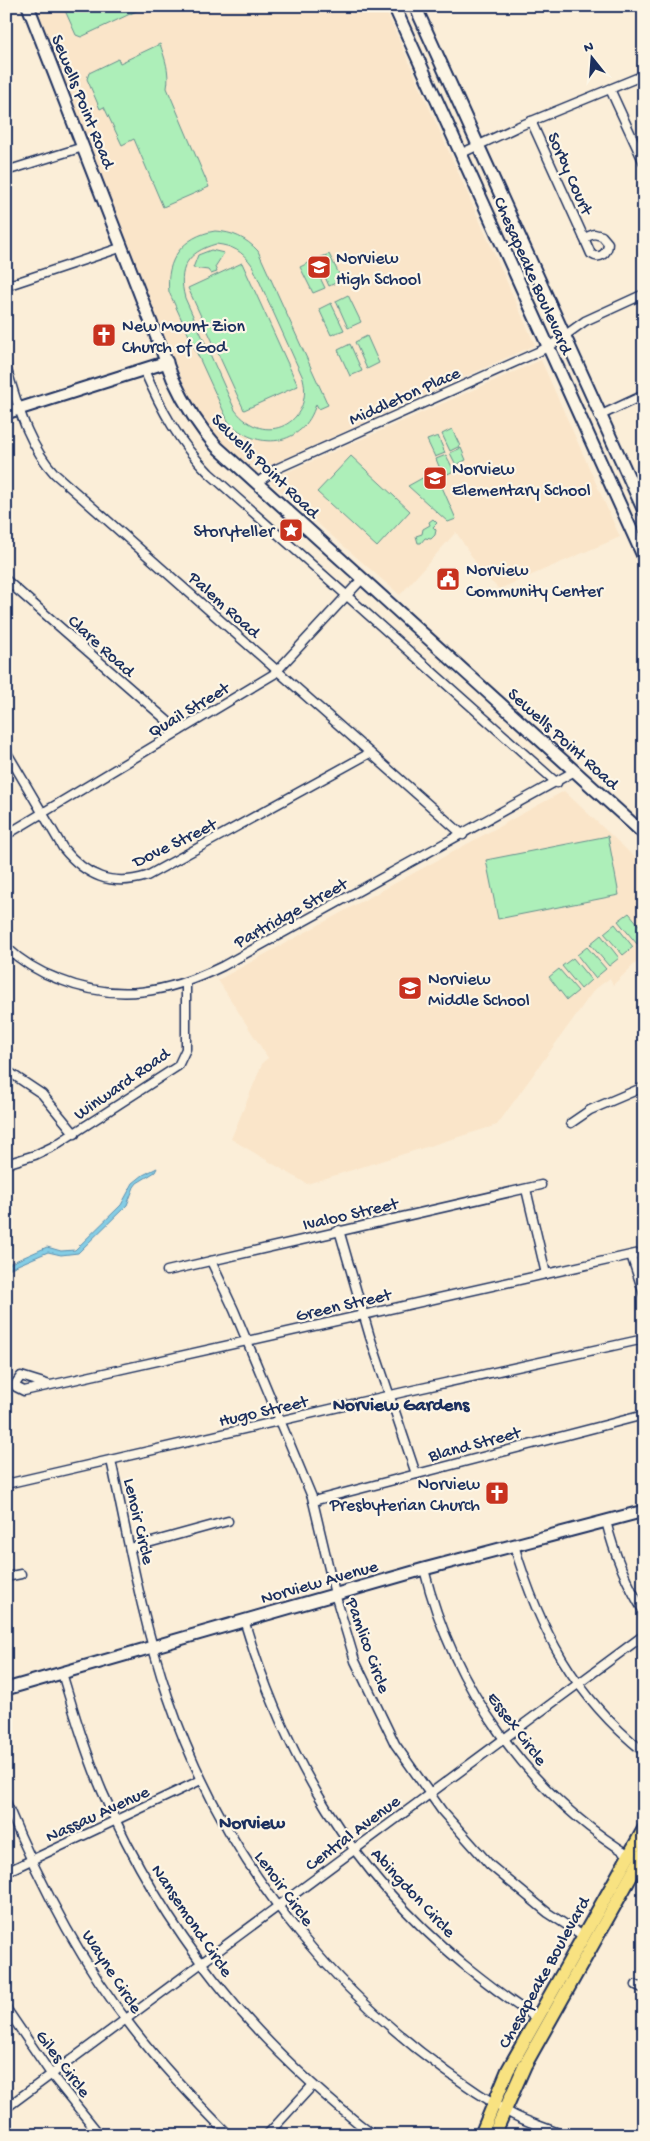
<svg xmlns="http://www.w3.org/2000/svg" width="650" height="2141" font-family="'Gochi Hand',sans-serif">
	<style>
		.built { fill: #fae5c9 }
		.green { fill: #adefb9; stroke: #648f8c; fill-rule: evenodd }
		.water { fill: #84cde5; stroke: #5a8eaf }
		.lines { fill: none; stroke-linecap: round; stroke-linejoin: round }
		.street-casing { stroke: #1b2f5e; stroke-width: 11 }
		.secondary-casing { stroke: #1b2f5e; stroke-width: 15 }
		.primary-casing { stroke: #1b2f5e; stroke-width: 16 }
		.street { stroke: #fcf5e5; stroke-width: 8 }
		.secondary { stroke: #fcf5e5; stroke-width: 11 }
		.primary { stroke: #f8e281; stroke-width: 12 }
		.labels { text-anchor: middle; stroke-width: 4.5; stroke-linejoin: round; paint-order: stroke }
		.street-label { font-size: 18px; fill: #1b2f5e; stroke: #fcf5e5 }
		.poi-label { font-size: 18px; fill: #1b2f5e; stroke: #fcf5e5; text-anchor: start }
		.neighbourhood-label { font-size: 19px; font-weight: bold; fill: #1b2f5e; stroke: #fcf5e5 }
	</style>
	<rect width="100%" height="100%" fill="#fbeed8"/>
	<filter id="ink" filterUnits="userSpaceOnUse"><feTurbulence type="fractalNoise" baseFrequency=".02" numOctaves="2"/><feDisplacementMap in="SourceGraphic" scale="10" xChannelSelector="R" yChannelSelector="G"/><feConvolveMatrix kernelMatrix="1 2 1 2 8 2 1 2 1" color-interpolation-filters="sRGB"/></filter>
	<g filter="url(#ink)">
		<g class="built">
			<path d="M34,6H384L535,345L253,473L215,437L187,393Z"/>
			<path d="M541,360L620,537L499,589L483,574L456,532L400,595L270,482L285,473Z"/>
			<path d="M564,791L644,866V955L613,985L610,978L594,990L497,1125L307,1184L231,1139L263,1062L268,1058L218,980Z"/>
		</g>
		<g class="green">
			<path d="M63,6H147L81,37L76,35Z"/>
			<path d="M160,44C165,59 170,72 167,88L209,187L163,207L134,139L122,145L104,107L100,109L87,79L89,73L118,59L120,63Z"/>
			<path d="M215,231C233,232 246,238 258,251L328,405L319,409L316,404C304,447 256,452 228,421L169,292C165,260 183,236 215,231ZM216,244C233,246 242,251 252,265L303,378C314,424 264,448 235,410L185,298C177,269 187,252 216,244Z"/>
			<path d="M211,250L224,253L215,267L217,272L211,274L208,270L193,268L198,255Z"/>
			<path d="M329,254L342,280L329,286L317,259Z"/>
			<path d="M312,261L325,288L313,293L300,267Z"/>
			<path d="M242,263L298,386L244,410L188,288Z"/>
			<path d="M348,295L361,322L348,328L336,301Z"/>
			<path d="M331,303L344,330L331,335L319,309Z"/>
			<path d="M367,336L379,363L367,369L355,342Z"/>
			<path d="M350,344L362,371L350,376L338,350Z"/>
			<path d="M452,429L460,446L450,451L442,434Z"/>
			<path d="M438,436L445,453L435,457L427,440Z"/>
			<path d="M461,448L466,460L456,465L450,453Z"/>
			<path d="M446,455L454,471L443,476L436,459Z"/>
			<path d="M351,456L410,511L377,547L317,492Z"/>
			<path d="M435,471L456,519L448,522L408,486Z"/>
			<path d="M433,519L437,523L433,527L436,530L435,535L431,539L425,538L421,543H418L416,536L422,534L423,529L430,525L429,522Z"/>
			<path d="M608,836L619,895L498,919L486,860Z"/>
			<path d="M629,913L644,931V939L637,944L618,921Z"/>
			<path d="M615,924L633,947L623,955L604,933Z"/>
			<path d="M601,935L619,958L609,966L590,944Z"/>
			<path d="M587,947L606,969L595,978L577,955Z"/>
			<path d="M573,958L591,980L581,989L562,966Z"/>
			<path d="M559,969L578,991L567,1000L549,977Z"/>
		</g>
		<path class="water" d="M157,1168L155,1172L137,1183L134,1187L127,1205L78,1253L61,1255L48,1252L6,1270V1265L47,1247L61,1251L75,1250L121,1205L133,1183L143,1175Z"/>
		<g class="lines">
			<g class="street-casing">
				<g id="street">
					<path d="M610,89L644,163"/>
					<path d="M531,121L584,238"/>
					<path d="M460,154L517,127L644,75"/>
					<path d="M6,171L83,147"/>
					<path d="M594,234L602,236L608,243C608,253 600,260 591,254L584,238Z"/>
					<path d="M6,286L123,247"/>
					<path d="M6,367C18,405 27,444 55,474L463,835"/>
					<path d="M144,370C161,409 179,443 209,473L557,783"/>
					<path d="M599,416L644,395"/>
					<path d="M257,483L276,469L540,351L553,344L585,321L644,294"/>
					<path d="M6,580L179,731"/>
					<path d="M6,751L63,848C86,876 111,887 147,876L370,753"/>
					<path d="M6,835L274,674L362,579"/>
					<path d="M6,947C21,961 39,972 58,979C117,1003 168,993 223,966L575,771"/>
					<path d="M6,1070L42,1094L75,1134"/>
					<path d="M571,1123L590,1110L644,1087"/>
					<path d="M6,1164L35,1155L54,1146L178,1066L186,1049V982"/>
					<path d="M526,1189L546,1274"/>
					<path d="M339,1230L370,1337L416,1474"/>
					<path d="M631,1255L644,1294"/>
					<path d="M211,1261L234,1310L312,1497L335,1594L355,1661L395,1744L442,1811L490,1865L548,1913L585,1937"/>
					<path d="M167,1271L541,1185"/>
					<path d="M50,1385L21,1376L16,1383V1387L24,1391L644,1252"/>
					<path d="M111,1460C128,1539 142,1620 168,1697C228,1873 349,2017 508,2112C525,2122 545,2127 563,2135"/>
					<path d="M6,1484L404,1392L644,1339"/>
					<path d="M313,1501L644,1415"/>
					<path d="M606,1521C614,1554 626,1583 644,1612"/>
					<path d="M514,1545C539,1629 574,1696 644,1752"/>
					<path d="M130,1548L228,1521"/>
					<path d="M424,1569C453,1687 527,1792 631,1856"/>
					<path d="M6,1577L21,1574"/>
					<path d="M244,1620C285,1759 351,1871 463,1964C487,1983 510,2002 537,2018"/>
					<path d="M62,1673C74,1713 86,1753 102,1791C165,1934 250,2039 373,2135"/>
					<path d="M6,1802C39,1882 80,1962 134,2030C163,2067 195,2101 229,2135"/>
					<path d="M6,1872L201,1780"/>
					<path d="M636,1985L644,1989"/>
					<path d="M6,2008L51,2074L100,2135"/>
					<path d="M6,2108L644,1635"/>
					<path d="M267,2135L312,2086"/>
				</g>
			</g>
			<g class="secondary-casing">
				<g id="secondary">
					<path d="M28,6L173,379C185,405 198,426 217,447L644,834"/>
					<path d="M394,6L644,558"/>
					<path d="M415,6L644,511"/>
					<path d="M6,413L167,362"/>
					<path d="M6,1689L424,1569L644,1511"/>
				</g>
			</g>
			<g class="primary-casing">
				<g id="primary">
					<path d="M481,2135L508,2070L644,1829"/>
					<path d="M494,2135L525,2065L644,1853"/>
				</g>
			</g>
			<use href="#street" class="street"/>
			<use href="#secondary" class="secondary"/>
			<use href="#primary" class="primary"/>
		</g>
	</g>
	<defs>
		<g id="school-square" transform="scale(1.25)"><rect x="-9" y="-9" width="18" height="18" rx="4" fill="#c8321e" stroke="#fcf5e5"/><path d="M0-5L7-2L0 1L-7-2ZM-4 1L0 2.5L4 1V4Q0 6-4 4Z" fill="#fff"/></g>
		<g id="church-square" transform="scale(1.25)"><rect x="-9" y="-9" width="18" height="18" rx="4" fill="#c8321e" stroke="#fcf5e5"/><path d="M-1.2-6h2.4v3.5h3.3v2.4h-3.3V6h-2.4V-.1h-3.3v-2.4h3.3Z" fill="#fff"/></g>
		<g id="sight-square" transform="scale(1.25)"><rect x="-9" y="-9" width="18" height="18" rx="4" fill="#c8321e" stroke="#fcf5e5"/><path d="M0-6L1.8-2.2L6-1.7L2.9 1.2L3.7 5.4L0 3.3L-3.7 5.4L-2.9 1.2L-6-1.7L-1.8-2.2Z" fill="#fff"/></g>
		<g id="civic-square" transform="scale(1.25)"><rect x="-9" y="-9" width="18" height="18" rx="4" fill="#c8321e" stroke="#fcf5e5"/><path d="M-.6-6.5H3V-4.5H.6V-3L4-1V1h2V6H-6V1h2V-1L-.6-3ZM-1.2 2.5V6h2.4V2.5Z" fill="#fff"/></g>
	</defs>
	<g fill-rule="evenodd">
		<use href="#school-square" x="319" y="267"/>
		<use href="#church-square" x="104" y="335"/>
		<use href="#school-square" x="435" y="478"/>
		<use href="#sight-square" x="291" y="530"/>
		<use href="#civic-square" x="448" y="579"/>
		<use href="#school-square" x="410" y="988"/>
		<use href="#church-square" x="497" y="1493"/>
	</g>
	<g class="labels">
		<g class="street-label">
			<text transform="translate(84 101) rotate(68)" y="6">Sewells Point Road</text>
			<text transform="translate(571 173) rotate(66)" y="6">Sorby Court</text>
			<text transform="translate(534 275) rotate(66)" y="6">Chesapeake Boulevard</text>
			<text transform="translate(404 395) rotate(-24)" y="6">Middleton Place</text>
			<text transform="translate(266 465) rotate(44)" y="6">Sewells Point Road</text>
			<text transform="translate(225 604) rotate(42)" y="6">Palem Road</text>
			<text transform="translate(102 645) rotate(42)" y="6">Clare Road</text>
			<text transform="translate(188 709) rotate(-31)" y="6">Quail Street</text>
			<text transform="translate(564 738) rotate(42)" y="6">Sewells Point Road</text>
			<text transform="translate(174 842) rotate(-26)" y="6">Dove Street</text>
			<text transform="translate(290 912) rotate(-29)" y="6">Partridge Street</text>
			<text transform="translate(121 1083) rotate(-35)" y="6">Winward Road</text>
			<text transform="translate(350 1213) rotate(-13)" y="6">Ivaloo Street</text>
			<text transform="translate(343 1304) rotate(-13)" y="6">Green Street</text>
			<text transform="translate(263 1410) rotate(-13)" y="6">Hugo Street</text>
			<text transform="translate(474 1443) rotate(-15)" y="6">Bland Street</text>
			<text transform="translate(140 1521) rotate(77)" y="6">Lenoir Circle</text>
			<text transform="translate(319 1581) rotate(-16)" y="6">Norview Avenue</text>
			<text transform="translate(369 1645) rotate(70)" y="6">Pamlico Circle</text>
			<text transform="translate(518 1728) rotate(53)" y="6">Essex Circle</text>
			<text transform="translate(97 1813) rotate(-25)" y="6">Nassau Avenue</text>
			<text transform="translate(352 1832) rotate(-37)" y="6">Central Avenue</text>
			<text transform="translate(285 1888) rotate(54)" y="6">Lenoir Circle</text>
			<text transform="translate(414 1892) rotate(47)" y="6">Abingdon Circle</text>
			<text transform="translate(193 1920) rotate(56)" y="6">Nansemond Circle</text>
			<text transform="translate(113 1971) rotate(57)" y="6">Wayne Circle</text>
			<text transform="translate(543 1972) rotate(-61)" y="6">Chesapeake Boulevard</text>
			<text transform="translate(64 2063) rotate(53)" y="6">Giles Circle</text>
		</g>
		<g class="poi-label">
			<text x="336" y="263">Norview<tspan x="336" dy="21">High School</tspan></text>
			<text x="122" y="331">New Mount Zion<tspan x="122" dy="21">Church of God</tspan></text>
			<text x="452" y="474">Norview<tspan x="452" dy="21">Elementary School</tspan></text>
			<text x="274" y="536" text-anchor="end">Storyteller</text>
			<text x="466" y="575">Norview<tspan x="466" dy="21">Community Center</tspan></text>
			<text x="428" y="984">Norview<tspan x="428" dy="21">Middle School</tspan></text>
			<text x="480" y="1489" text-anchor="end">Norview<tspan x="480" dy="21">Presbyterian Church</tspan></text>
		</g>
		<g class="neighbourhood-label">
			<text x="401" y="1410">Norview Gardens</text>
			<text x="252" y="1828">Norview</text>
		</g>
	</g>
	<rect width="650" height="2141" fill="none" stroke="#fcf5e5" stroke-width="25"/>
	<rect x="12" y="12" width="625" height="2116" fill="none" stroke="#1b2f5e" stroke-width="2" filter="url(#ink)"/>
	<g transform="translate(592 58) rotate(343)" stroke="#fcf5e5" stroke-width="4" paint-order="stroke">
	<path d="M0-4L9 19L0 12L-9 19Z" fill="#1b2f5e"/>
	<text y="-8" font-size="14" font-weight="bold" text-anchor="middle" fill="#1b2f5e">N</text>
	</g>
</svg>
